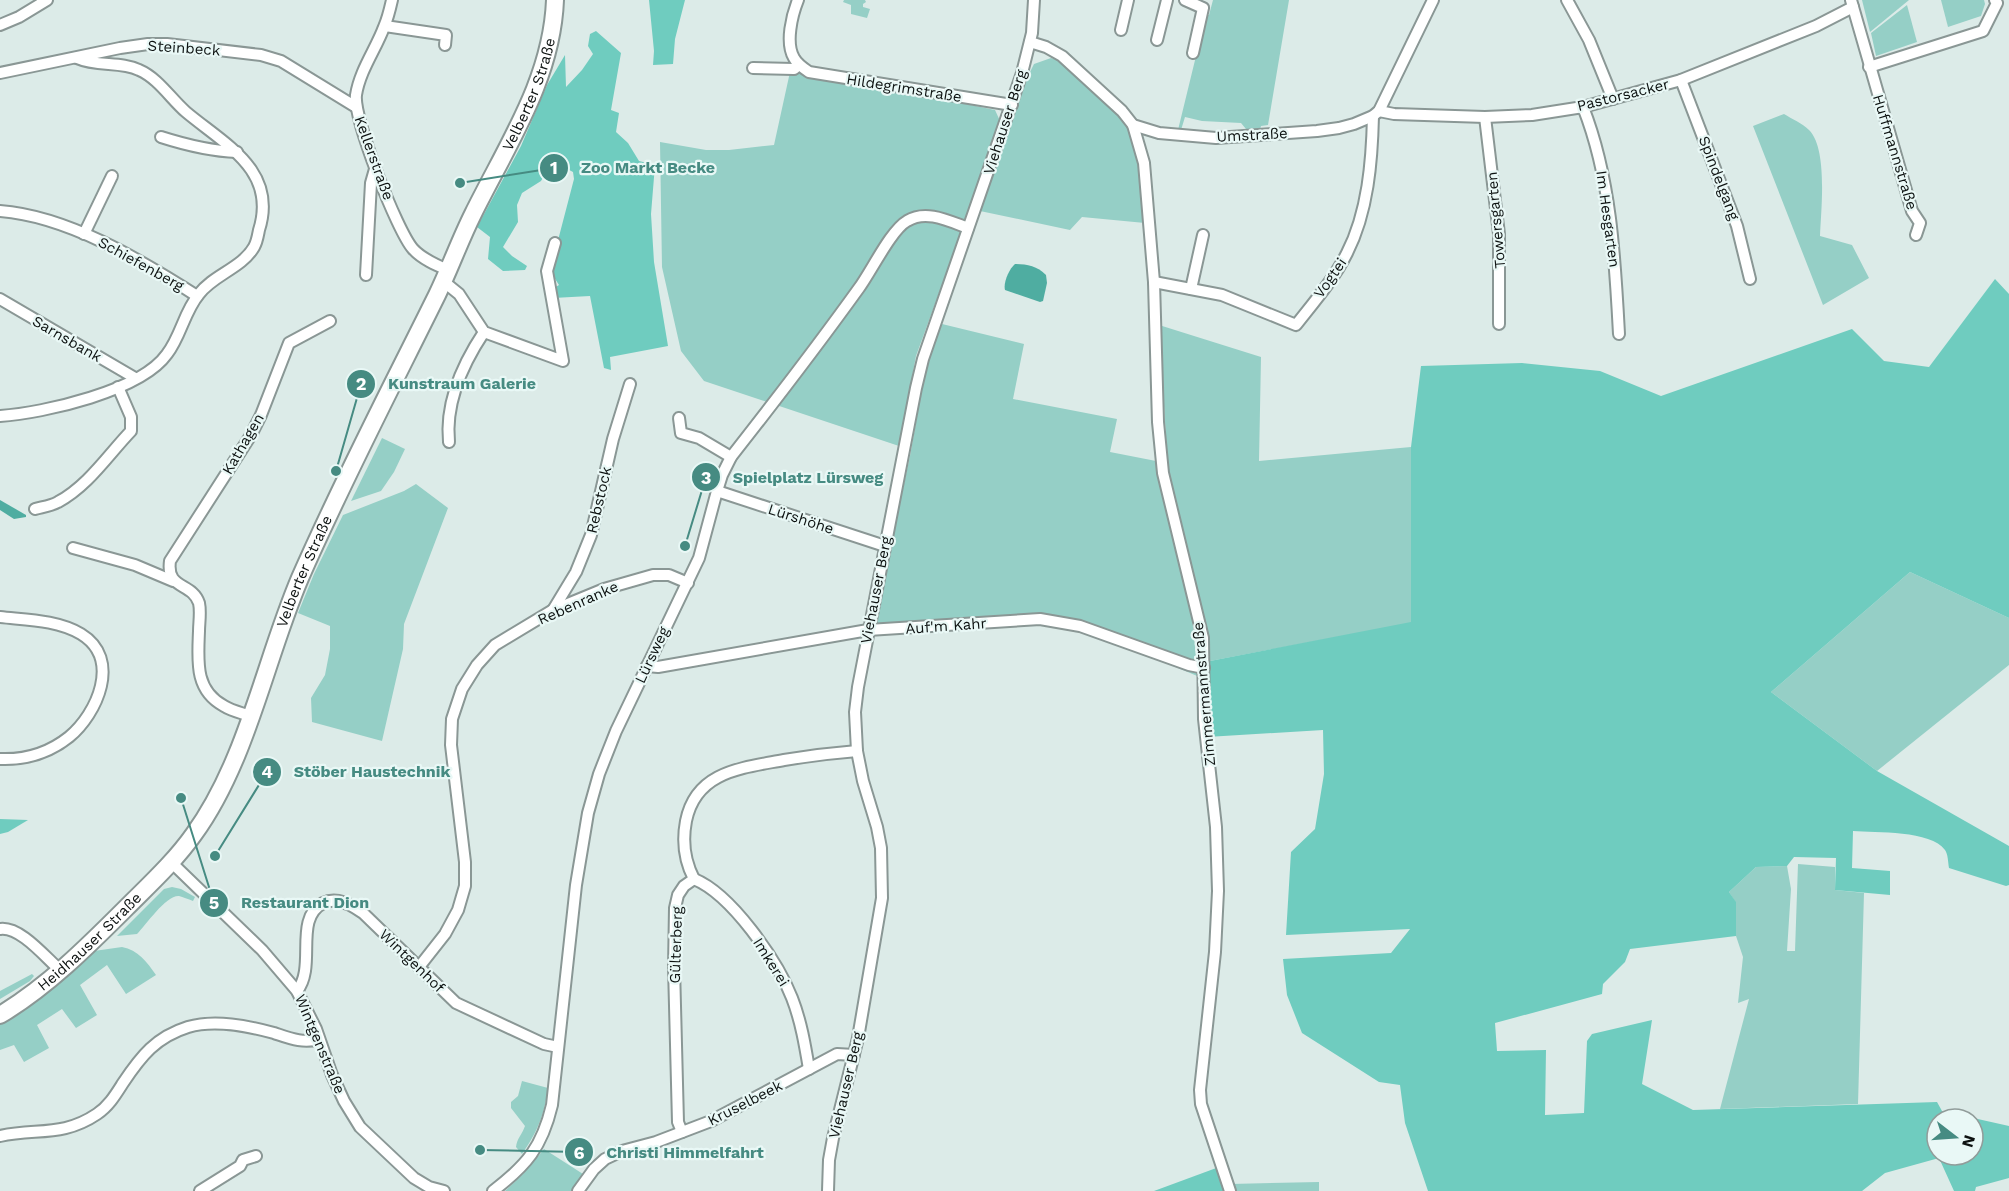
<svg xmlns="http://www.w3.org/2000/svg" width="2009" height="1191" font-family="'Work Sans',sans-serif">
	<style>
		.green { fill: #95cfc6 }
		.forest { fill: #6fccbf; fill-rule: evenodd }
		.water { fill: #4fada1 }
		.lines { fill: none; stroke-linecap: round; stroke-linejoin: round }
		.minor-casing { stroke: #8a9795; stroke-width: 14 }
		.primary-casing { stroke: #8a9795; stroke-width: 20 }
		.minor { stroke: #fff; stroke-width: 10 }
		.primary { stroke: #fff; stroke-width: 16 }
		.labels { text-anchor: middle; stroke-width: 4.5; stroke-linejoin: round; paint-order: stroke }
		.street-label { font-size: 15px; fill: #0d1211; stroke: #e9f8f6 }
		.leader { fill: none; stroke: #468b82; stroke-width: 2 }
		.callout-dot { fill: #468b82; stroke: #e9f8f6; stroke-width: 2 }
		.mark-label { font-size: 18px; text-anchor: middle; font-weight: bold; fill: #fff }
		.callout-label { font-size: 16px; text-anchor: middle; font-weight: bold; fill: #468b82; stroke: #e9f8f6; stroke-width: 4.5; stroke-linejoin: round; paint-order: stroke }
	</style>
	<rect width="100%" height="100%" fill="#dcebe8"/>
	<g class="green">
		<path d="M844,0H865L866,2L863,4V7L870,9L867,18L851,14V5L843,2Z"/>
		<path d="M1213,0H1289L1268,125L1261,126L1260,130L1246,129L1241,123L1202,121L1185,117L1181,130H1178L1206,15H1209Z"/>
		<path d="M1862,0H1909L1870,32Z"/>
		<path d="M1941,0H1984L1985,4L1981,16L1948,27Z"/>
		<path d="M1907,5L1917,42L1876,56L1871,33Z"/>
		<path d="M1051,58L1063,62L1129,125L1140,163L1145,223L1082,217L1070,230L980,211L1021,90L1034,64Z"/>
		<path d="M790,72L918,94L995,110L1001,123L916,356L899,446L704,381L681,351L662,267L660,142L706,150H729L774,145Z"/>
		<path d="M1784,114C1792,119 1802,123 1809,130C1828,149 1821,210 1820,236L1852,245L1869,278L1823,305L1753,126Z"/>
		<path d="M942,324L1024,344L1013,399L1117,419L1110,452L1156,461L1191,608L1196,657L1202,678L1054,616L873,627L910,456L927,360Z"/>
		<path d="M1159,325L1261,357L1259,461L1411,447V623L1210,661L1169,486Z"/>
		<path d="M382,438L405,449L394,472L381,491L351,501Z"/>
		<path d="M416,484L448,508L404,624L403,649L382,741L312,722L311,698L325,675L330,649V626L298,613L314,574L343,515L404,491Z"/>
		<path d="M1910,572L2009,618V665L1877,771L1771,692Z"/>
		<path d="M1798,864L1835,867V890L1864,893L1858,1104L1720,1109L1749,999L1738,1003L1743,957L1736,936V903L1729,892L1756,867L1787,866L1791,889L1787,951H1795Z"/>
		<path d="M172,887L181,889L195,897L193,901C188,899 183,897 179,896C166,895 146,925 137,934L117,936L164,889Z"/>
		<path d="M122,947C138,950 147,962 156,975L126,994L107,965L80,985L97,1015L76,1028L62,1009L37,1025L49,1048L24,1062L14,1045L0,1050V1024L58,984L94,951Z"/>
		<path d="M32,974L34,976L30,981L0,999V991Z"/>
		<path d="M522,1081L548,1088C544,1115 538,1131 522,1154L516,1147C517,1138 522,1135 525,1126L511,1108V1102L518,1096Z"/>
		<path d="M544,1149L583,1174L572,1191H505L523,1174Z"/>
		<path d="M1319,1182V1191H1232L1230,1184Z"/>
	</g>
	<g class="forest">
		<path d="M649,0H685L675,39L673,64L653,65L654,51Z"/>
		<path d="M596,31L621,53L611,110L619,113L616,132L628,143L639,161L655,165L651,214L654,262L668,346L610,357L611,370L604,368L590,296L553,298L554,288L559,285L550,271L574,179L573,172L556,163L550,165L541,181L522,193L517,205L518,222L503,247L512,256L527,266L525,270L503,271L488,259L490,237L477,227L521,146L547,85L565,55L566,87L582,70L593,54L588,46L590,34Z"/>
		<path d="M1995,279L2009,294V618L1910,572L1771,692L1877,771L2009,846V885L2006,886L1949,868C1948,862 1948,854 1945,850C1931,830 1876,833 1853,831L1852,868L1890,871V895L1835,890L1836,858L1794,857L1787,866L1756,867L1729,892L1736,902V936L1630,949L1625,962L1603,984L1602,994L1495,1023L1497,1051L1546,1050L1545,1115L1584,1113L1587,1041L1592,1034L1652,1020L1642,1084L1693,1110L1937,1102L1942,1111L2009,1126V1178L1976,1187L1975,1191H1954L1939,1158L1885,1173L1862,1191H1428L1405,1123L1400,1085L1379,1082L1302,1033L1287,995L1283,959L1391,953L1410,929L1286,935L1291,852L1315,829L1324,774L1323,730L1207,737L1206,719L1210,661L1411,622V447L1421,366L1522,363L1600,371L1661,396L1852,329L1884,361L1929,367ZM1937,1119H1973V1155H1937Z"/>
		<path d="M0,819L28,820L8,832L0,834Z"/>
		<path d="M1219,1167L1228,1191H1154Z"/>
	</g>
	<g class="water">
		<path d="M1015,264C1027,264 1037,266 1046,275L1047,283L1043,301L1040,302L1005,290C1003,283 1009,269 1015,264Z"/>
		<path d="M0,500L26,515V517L14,519L0,510Z"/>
	</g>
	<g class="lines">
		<g class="minor-casing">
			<g id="minor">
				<path d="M392,0C390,9 388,18 384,27C376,49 360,70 356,95C353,118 397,231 413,249C422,259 436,265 448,270"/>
				<path d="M798,0C792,15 785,43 794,58C797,64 803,68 809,72L1012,105"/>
				<path d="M1185,0L1203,8L1193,53"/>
				<path d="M1567,0L1589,40L1613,99"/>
				<path d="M1851,0L1912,211L1920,223L1916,235"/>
				<path d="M0,25L19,17L47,0"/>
				<path d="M385,26L446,35L445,45"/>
				<path d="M1121,30L1128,0"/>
				<path d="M1157,40L1167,0"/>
				<path d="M1030,42L1046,47L1062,56L1122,111L1133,125L1159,133L1216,138L1317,131L1339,128L1354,124L1373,116L1379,111L1433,0"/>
				<path d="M1869,67L1983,31L1997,3L1995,0"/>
				<path d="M753,68L794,69L799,65"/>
				<path d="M0,73L120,48L148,44H167L261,55L281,61L356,107"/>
				<path d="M1681,80L1737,226L1750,279"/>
				<path d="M1583,107C1611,178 1615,258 1619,334"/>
				<path d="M1379,111L1394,114L1485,117L1532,115L1583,107L1681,80L1816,26L1853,7"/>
				<path d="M1485,117L1499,234V324"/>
				<path d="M1133,125L1144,163L1154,282L1158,422L1163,473L1203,638L1204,719L1216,827L1218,891L1215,952L1200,1090L1201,1104L1230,1191"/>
				<path d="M161,137C186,145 210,151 237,152"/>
				<path d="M0,211C67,216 141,260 197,296"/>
				<path d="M84,234L112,176"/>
				<path d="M366,275L371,183L375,169"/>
				<path d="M443,281L459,294L484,332L563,361L547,271L555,243"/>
				<path d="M1154,282L1222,295L1296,325C1314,302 1334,279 1347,253C1368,212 1372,161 1373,116"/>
				<path d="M1191,289L1203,235"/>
				<path d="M0,299L135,378"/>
				<path d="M0,416C44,413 141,391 167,354C181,336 184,312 199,294C213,275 242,268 254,247C257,242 258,235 259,230C278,170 224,144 186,112C171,99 158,78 139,70C121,61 97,67 77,58"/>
				<path d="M679,418L681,433L699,438L731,457"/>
				<path d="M449,442C445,402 462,365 484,332"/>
				<path d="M717,491L885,546"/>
				<path d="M35,509C42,507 51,506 58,502C88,486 108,455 131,431V417L118,387"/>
				<path d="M73,548L135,565L173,581"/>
				<path d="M553,610L576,572L591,535L613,439L630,384"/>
				<path d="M0,617C27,620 57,620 81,634C122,659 97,714 69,737C49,753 25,760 0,759"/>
				<path d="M647,666L658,667L868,630L1040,619L1080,626L1189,665L1204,668"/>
				<path d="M250,716C242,713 232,711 224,706C194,690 198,660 199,631C199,623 201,612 199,603C192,582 166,590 170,561L251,435L261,415L289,343L330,321"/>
				<path d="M172,863L262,950L297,991L316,1029L332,1075L344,1101L360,1127L414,1178L429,1187L444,1191"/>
				<path d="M694,879C731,894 777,960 792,998C801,1021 805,1045 809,1069"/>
				<path d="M0,929C20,926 45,957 60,970"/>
				<path d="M419,967L445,934L458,910L465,886V862L451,745L452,719L462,689L477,665L495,645L553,610L604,589L653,575H669L688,583"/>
				<path d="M297,991C317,966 293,919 323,903C337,896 352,905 363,913L456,1003L544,1044L558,1047"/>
				<path d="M682,1132L678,1122L674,967L675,908L678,895L684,886L694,879C684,860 682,842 686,821C696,771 742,768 784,760C808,756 832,753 857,751"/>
				<path d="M0,1136C37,1128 63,1137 97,1114C109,1106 116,1094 123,1083C141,1056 156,1037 188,1027C215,1019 248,1026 274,1033C289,1038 303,1044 319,1039"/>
				<path d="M200,1191L240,1166L243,1160L256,1156"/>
				<path d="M493,1191C527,1165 542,1147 552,1105L576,885L588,813L599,774L616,731L699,558L717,491L722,475L731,457C775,401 818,345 859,288C871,272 891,230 907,221C926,209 949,221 968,228"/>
				<path d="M578,1191L594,1169L605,1159L622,1151L656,1142L711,1121L837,1054L854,1055"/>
				<path d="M828,1191L829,1160L833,1138L858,1038L882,898L881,848L877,827L863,781L857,751L855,712L858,687L916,388L923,359L1022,73L1032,33L1034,0"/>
			</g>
		</g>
		<g class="primary-casing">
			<g id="primary">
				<path id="s1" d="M0,1015C47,987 88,946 126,908C150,884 175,861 194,834C247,761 265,660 300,578C342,482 391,388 437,295C450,268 460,240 473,214C507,145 552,79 555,0"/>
			</g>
		</g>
		<use href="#minor" class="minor"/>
		<use href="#primary" class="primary"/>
	</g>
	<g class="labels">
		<g class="street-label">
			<text transform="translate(184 48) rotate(4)" y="5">Steinbeck</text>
			<text transform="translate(904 88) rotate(9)" y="5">Hildegrimstraße</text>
			<text dy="5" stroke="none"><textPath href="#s1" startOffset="1080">Velberter Straße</textPath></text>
			<text transform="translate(1623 95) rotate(-14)" y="5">Pastorsacker</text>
			<text transform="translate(1005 122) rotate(-72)" y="5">Viehauser Berg</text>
			<text transform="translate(1252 135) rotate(-3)" y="5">Umstraße</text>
			<text transform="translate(1895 152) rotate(73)" y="5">Huffmannstraße</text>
			<text transform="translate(374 158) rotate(70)" y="5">Kellerstraße</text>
			<text transform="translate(1719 178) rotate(69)" y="5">Spindelgang</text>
			<text transform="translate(1608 219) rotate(82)" y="5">Im Hesgarten</text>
			<text transform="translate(1496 220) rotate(-95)" y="5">Towersgarten</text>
			<text transform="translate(141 264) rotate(29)" y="5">Schiefenberg</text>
			<text transform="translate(1330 278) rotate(-55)" y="5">Vogtei</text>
			<text transform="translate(67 339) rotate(30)" y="5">Sarnsbank</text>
			<text transform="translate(243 444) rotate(-60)" y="5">Kathagen</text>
			<text transform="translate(599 500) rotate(-77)" y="5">Rebstock</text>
			<text transform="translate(801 519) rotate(18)" y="5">Lürshöhe</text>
			<text dy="5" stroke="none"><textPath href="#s1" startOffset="552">Velberter Straße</textPath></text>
			<text transform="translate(876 590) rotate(-79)" y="5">Viehauser Berg</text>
			<text transform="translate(578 603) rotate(-24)" y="5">Rebenranke</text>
			<text transform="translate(946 626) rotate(-4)" y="5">Auf'm Kahr</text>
			<text transform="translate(652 655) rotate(-65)" y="5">Lürsweg</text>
			<text transform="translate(1204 694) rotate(-95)" y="5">Zimmermannstraße</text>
			<text dy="5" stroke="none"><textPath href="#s1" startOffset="116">Heidhauser Straße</textPath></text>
			<text transform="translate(676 945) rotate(-88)" y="5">Gülterberg</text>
			<text transform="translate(412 961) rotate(44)" y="5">Wintgenhof</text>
			<text transform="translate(771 962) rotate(58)" y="5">Imkerei</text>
			<text transform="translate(320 1044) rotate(67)" y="5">Wintgenstraße</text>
			<text transform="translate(846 1085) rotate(-77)" y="5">Viehauser Berg</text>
			<text transform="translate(745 1103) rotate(-27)" y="5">Kruselbeek</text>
		</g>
	</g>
	<path class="leader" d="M460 183L554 168M336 471L361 384M685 546L706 477M215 856L267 772M181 798L214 903M480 1150L579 1152"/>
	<g class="callout-dot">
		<circle cx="460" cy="183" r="6"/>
		<circle cx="336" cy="471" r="6"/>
		<circle cx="685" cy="546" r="6"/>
		<circle cx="215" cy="856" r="6"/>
		<circle cx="181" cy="798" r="6"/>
		<circle cx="480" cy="1150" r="6"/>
		<circle cx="554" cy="168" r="15"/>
		<circle cx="361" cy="384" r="15"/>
		<circle cx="706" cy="477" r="15"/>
		<circle cx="267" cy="772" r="15"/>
		<circle cx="214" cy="903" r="15"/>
		<circle cx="579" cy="1152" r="15"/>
	</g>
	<g class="mark-label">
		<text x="554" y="174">1</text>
		<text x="361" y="390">2</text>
		<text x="706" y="484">3</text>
		<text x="267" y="778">4</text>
		<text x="214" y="909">5</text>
		<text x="579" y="1159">6</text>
	</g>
	<g class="callout-label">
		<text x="648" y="173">Zoo Markt Becke</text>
		<text x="462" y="389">Kunstraum Galerie</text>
		<text x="808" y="483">Spielplatz Lürsweg</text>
		<text x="372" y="777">Stöber Haustechnik</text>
		<text x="305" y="908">Restaurant Dion</text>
		<text x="685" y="1158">Christi Himmelfahrt</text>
	</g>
	<g transform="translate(1955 1137) rotate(107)"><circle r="28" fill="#e9f8f6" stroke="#919c9a" stroke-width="1.5"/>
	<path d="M0-4.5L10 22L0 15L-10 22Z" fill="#468b82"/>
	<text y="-9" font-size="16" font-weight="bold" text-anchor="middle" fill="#0d1211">N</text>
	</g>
</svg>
